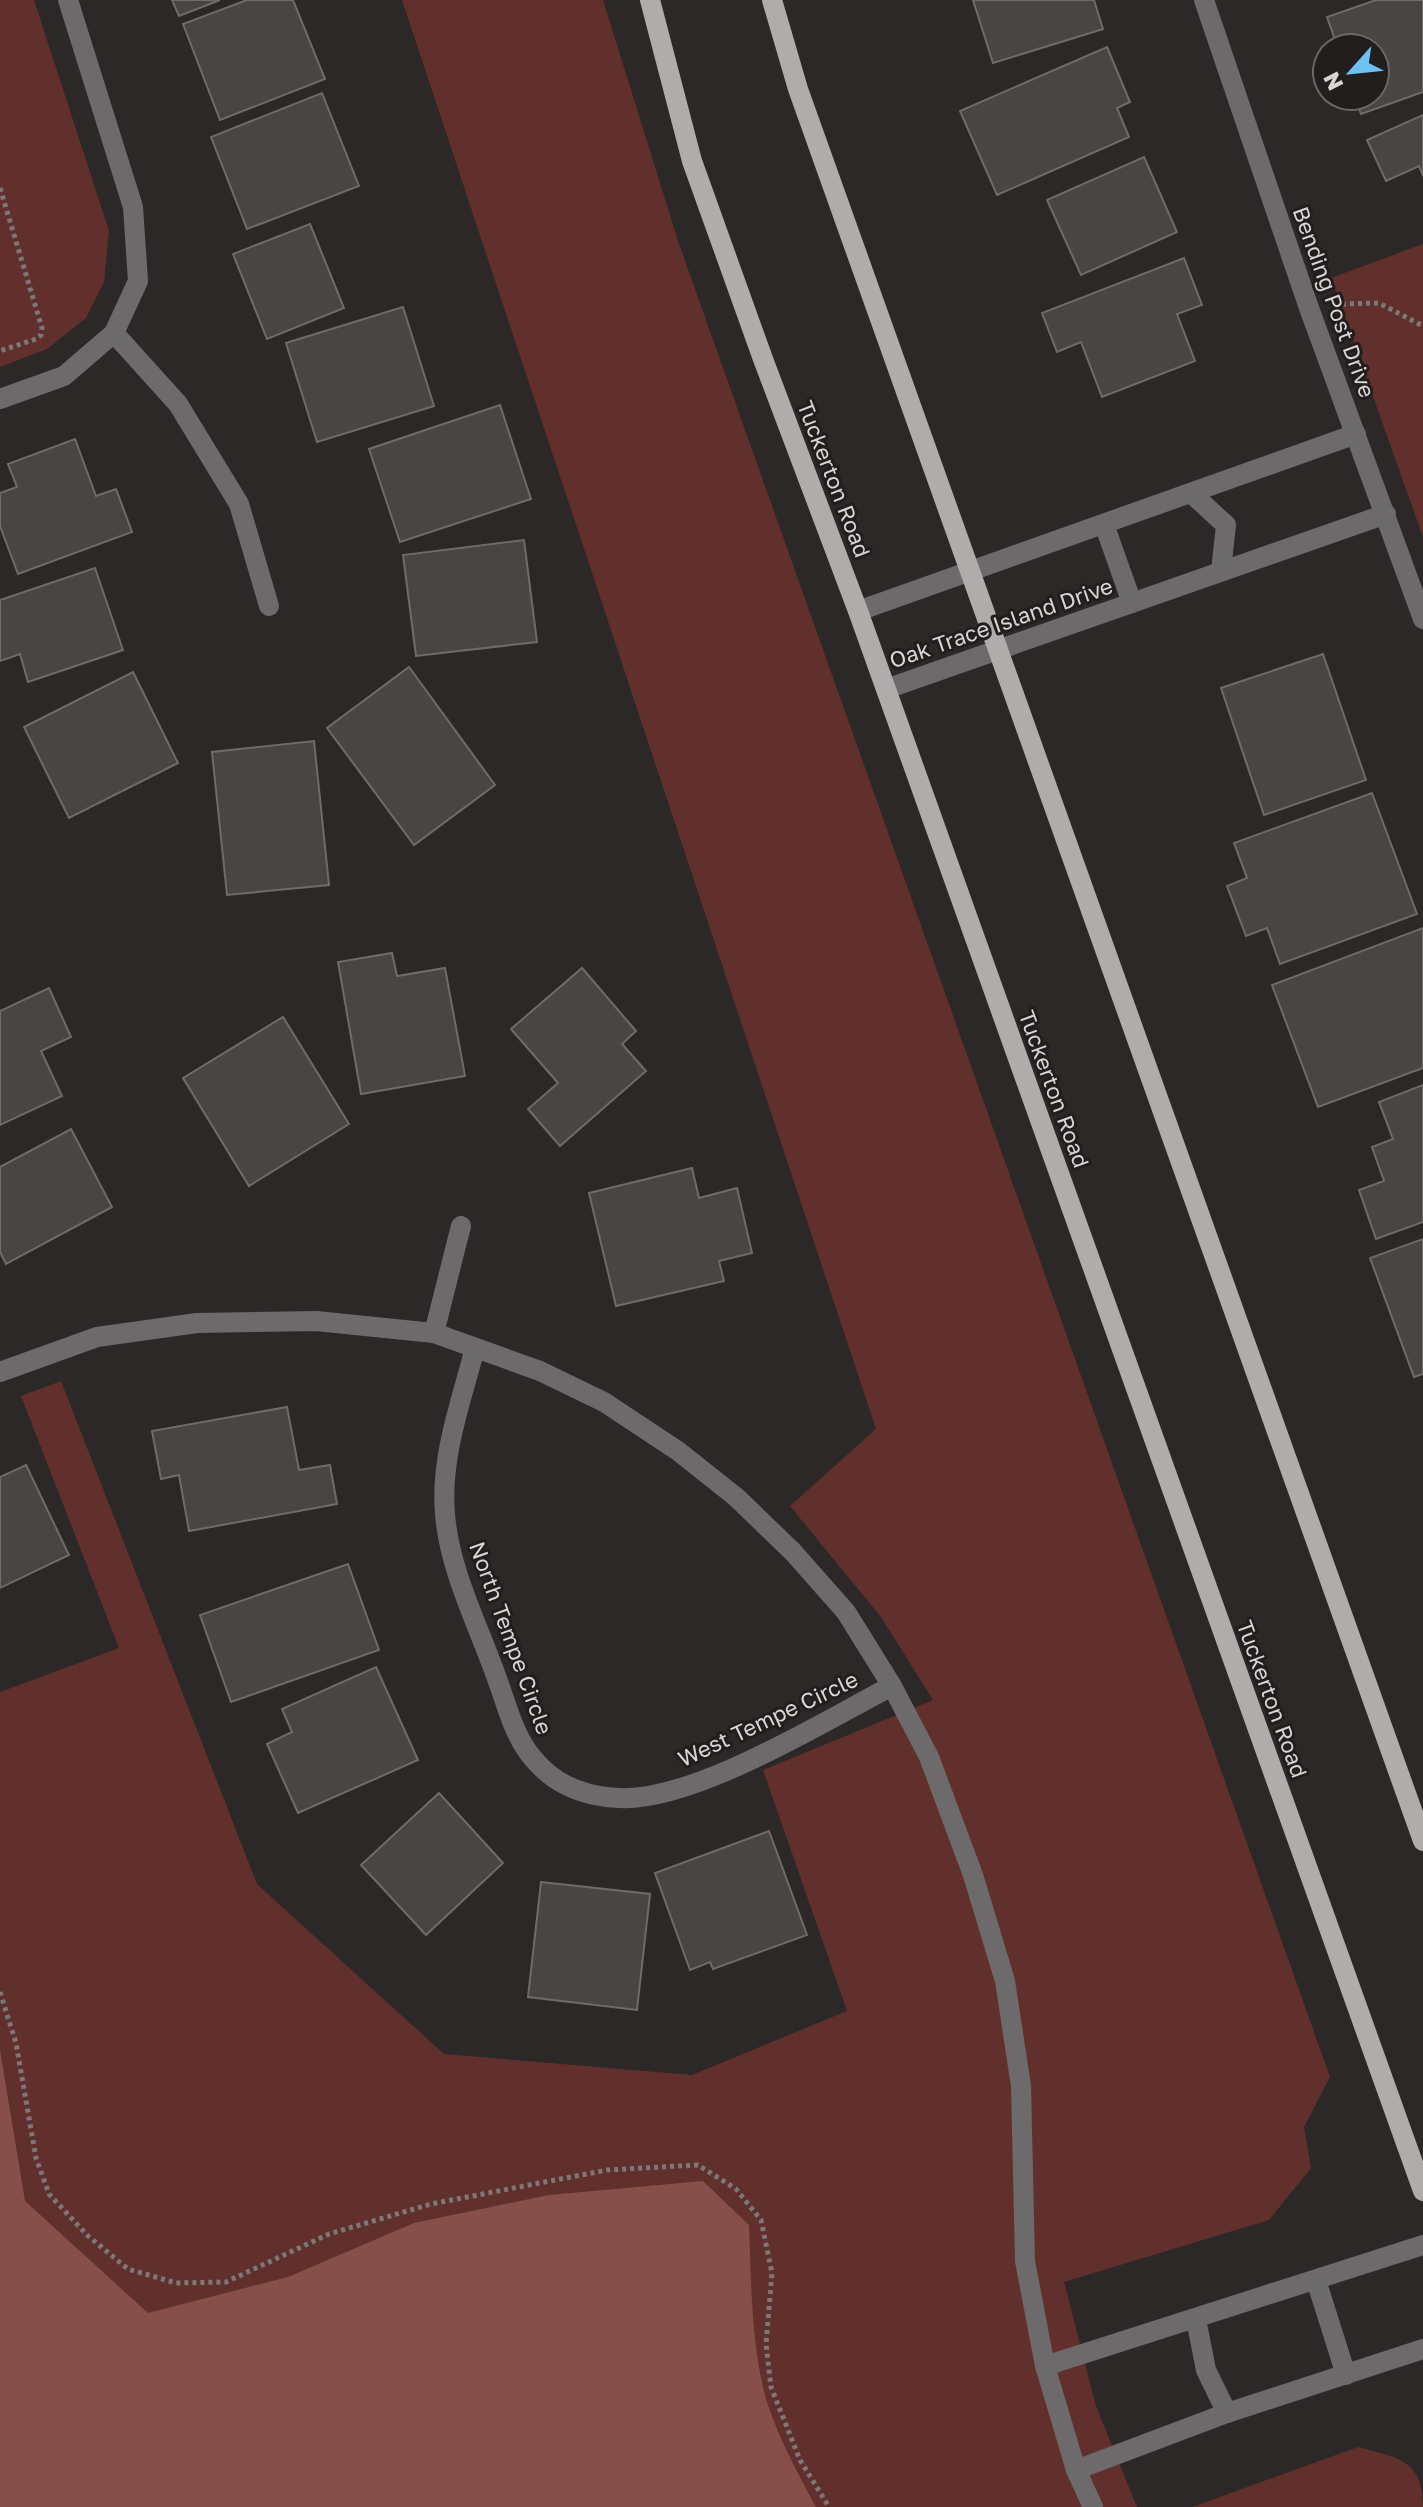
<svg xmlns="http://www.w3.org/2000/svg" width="1423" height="2507" font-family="'Golos Text',sans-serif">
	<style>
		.green { fill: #62302c }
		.water { fill: #864f4a }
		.building { fill: #494544; stroke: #706b6b; stroke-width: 2 }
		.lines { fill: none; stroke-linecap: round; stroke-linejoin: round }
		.path { stroke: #7b7878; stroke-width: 5; stroke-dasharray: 4 4; stroke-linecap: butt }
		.minor { stroke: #6c6a6a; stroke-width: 20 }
		.major { stroke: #b0acac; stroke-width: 20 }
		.labels { text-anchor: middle; stroke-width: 6; stroke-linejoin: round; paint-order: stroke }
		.street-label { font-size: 22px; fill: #d8d5d5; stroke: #221e1e }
	</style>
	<rect width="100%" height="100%" fill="#2b2827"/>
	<g class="green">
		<path d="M0,0H34L109,231L104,282L86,318L47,349L0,367Z"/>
		<path d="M402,0H603L679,244L1330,2077L1304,2127L1311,2168L1269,2220L1064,2282L1096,2406L1137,2507H0V1692L119,1648L21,1396L61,1381L257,1884L444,2054L692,2075L847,2011L763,1770L933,1700L881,1617L790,1506L876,1429Z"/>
		<path d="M1423,244V537L1331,278Z"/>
		<path d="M1358,2447C1398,2458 1423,2459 1423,2507H1192Z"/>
	</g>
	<path class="water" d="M0,2050L25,2201L148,2313L288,2277L414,2223L549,2195L703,2181L749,2225C751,2277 751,2331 762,2383C770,2422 797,2472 816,2507H0Z"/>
	<g class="building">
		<path d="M172,0H220L179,16Z"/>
		<path d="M247,0H293L325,79L220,120L183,24Z"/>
		<path d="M973,0H1094L1103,29L993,63Z"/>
		<path d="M1376,0H1423V92L1361,114L1354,96H1375V48H1338L1327,17Z"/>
		<path d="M1107,47L1130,102L1117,108L1129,137L997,195L960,111Z"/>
		<path d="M322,93L359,186L247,229L211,137Z"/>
		<path d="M1423,115V176L1419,166L1386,181L1367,140Z"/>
		<path d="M1144,157L1177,232L1081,275L1047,200Z"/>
		<path d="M310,224L344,308L267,339L233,254Z"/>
		<path d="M1184,258L1202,305L1177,314L1195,361L1102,397L1081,342L1057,352L1042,313Z"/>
		<path d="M403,307L434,406L317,442L286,343Z"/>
		<path d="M500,405L531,499L400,542L369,449Z"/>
		<path d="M75,439L96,496L116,489L132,532L18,574L0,526V493L17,487L8,464Z"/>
		<path d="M524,540L537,642L416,656L403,555Z"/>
		<path d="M95,568L123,650L28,682L20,654L0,661V600Z"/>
		<path d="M1323,654L1366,780L1264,815L1221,688Z"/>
		<path d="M409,667L495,785L414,845L327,728Z"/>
		<path d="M133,672L178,763L69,818L24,727Z"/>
		<path d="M314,741L329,885L227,895L212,752Z"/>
		<path d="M1372,793L1417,914L1280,964L1267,928L1246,936L1227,886L1247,878L1234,843Z"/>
		<path d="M1423,928V1068L1318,1107L1272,985Z"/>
		<path d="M392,953L397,976L445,968L465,1076L361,1094L338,962Z"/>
		<path d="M582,968L636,1031L622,1044L646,1071L560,1146L528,1109L558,1083L511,1029Z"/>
		<path d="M49,988L71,1037L41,1051L62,1096L0,1125V1011Z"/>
		<path d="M283,1017L349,1124L249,1186L183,1078Z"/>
		<path d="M1423,1085V1222L1376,1239L1359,1190L1384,1181L1372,1147L1393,1139L1379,1102Z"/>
		<path d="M71,1129L112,1207L6,1264L0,1252V1167Z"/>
		<path d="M692,1168L699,1198L737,1188L752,1253L719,1261L724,1281L616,1306L589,1193Z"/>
		<path d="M1423,1239V1374L1414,1377L1370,1258Z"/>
		<path d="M287,1407L299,1470L330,1465L337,1504L189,1531L179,1475L161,1479L152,1431Z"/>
		<path d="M26,1465L69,1555L0,1588V1477Z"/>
		<path d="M348,1564L379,1650L231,1702L200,1615Z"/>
		<path d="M376,1667L418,1760L298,1813L267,1744L292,1732L282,1709Z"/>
		<path d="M439,1793L503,1863L426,1935L361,1865Z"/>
		<path d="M769,1831L807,1935L713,1969L710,1962L690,1970L655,1873Z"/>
		<path d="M541,1882L650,1894L637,2010L528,1997Z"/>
	</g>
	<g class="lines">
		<g class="path">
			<path d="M0,188L42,328L41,335L36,339L0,351"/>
			<path d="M1342,304L1379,303L1423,326"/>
			<path d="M0,1992L16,2043L36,2158L49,2194L87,2235L128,2269L176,2283L226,2282L329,2234L431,2204L607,2170L698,2165L736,2189L761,2220L772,2273L766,2344L771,2387L800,2460L829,2507"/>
		</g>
		<g class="minor">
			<path d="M1204,0L1309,308L1423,619"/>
			<path d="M114,333L178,404L239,504L269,606"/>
			<path d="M0,399L64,376L114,333L138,281L133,207L68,0"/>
			<path d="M1191,493L1226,525L1221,571"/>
			<path d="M1104,524L1132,603"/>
			<path d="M858,611L1356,434"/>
			<path d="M886,689L1386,514"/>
			<path d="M434,1333L461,1226"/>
			<path d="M475,1348C461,1402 440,1458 445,1514C449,1569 478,1625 496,1676C505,1699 512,1729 526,1749C530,1756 536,1762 542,1768C562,1788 591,1797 619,1798C694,1802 824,1721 892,1686"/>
			<path d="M0,1372L97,1337L197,1323L316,1321L434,1333L540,1371L604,1402L678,1451L736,1497L793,1552L846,1612L892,1686L929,1757L973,1875L1005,1981L1021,2086L1025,2261L1045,2366L1076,2470L1093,2507"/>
			<path d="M1316,2280L1346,2375"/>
			<path d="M1196,2319L1206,2370L1227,2413"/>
			<path d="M1045,2366L1423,2245"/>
			<path d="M1076,2470L1227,2413L1423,2349"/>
		</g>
		<g class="major">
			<path d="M650,0L692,161L763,359L858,611L1423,2191"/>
			<path d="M772,0L798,89L1423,1841"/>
		</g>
	</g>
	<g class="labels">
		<g class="street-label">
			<text transform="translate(1334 302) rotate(70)" y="8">Bending Post Drive</text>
			<text transform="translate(834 479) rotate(69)" y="8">Tuckerton Road</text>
			<text transform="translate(1001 623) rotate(-19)" y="8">Oak Trace Island Drive</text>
			<text transform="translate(1054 1089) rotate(70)" y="8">Tuckerton Road</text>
			<text transform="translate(511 1638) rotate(70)" y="8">North Tempe Circle</text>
			<text transform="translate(1272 1699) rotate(70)" y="8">Tuckerton Road</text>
			<text transform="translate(768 1719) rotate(-25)" y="8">West Tempe Circle</text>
		</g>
	</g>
	<g transform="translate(1351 72) rotate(243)"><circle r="38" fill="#221e1e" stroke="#6b6767" stroke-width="2"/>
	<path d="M0-6L14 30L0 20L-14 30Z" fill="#6dc2f3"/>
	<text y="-12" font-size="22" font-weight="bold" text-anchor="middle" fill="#d8d5d5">N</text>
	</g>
</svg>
